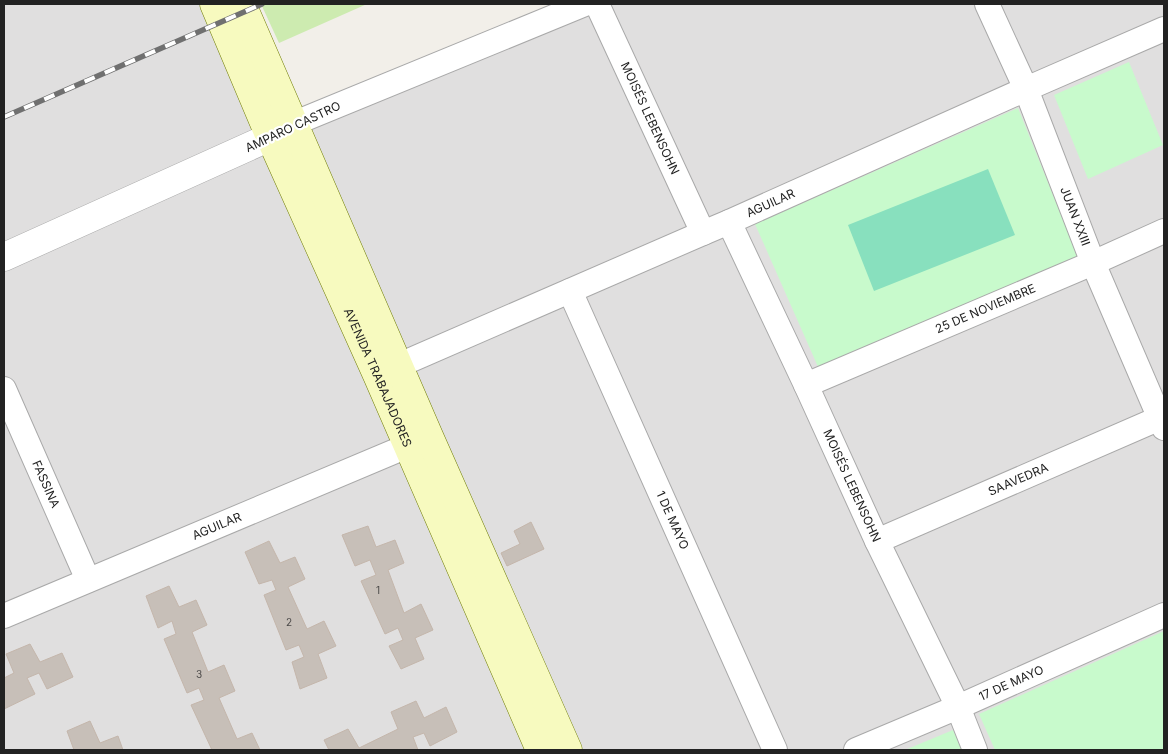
<svg xmlns="http://www.w3.org/2000/svg" width="1168" height="754" font-family="Inter,sans-serif">
	<style>
		.residential { fill: #e0dfdf }
		.grass { fill: #cdebb0 }
		.park { fill: #c8facc }
		.pitch { fill: #88e0be }
		.building { fill: #c7bfb8; stroke: #c4b6ab }
		.lines { fill: none; stroke-linecap: round; stroke-linejoin: round }
		.minor-casing { stroke: #a9a9a9; stroke-width: 26 }
		.tertiary-casing { stroke: #a9a9a9; stroke-width: 29 }
		.secondary-casing { stroke: #707d05; stroke-width: 29 }
		.minor { stroke: #fff; stroke-width: 24 }
		.tertiary { stroke: #fff; stroke-width: 28 }
		.secondary { stroke: #f7fabf; stroke-width: 28 }
		.rail-casing { stroke: #707070; stroke-width: 5.5 }
		.rail { stroke: #fff; stroke-width: 4; stroke-dasharray: 11; stroke-linecap: butt }
		.labels { text-anchor: middle; stroke-width: 4.5; stroke-linejoin: round; paint-order: stroke }
		.number-label { font-size: 10px; fill: #4b4948 }
		.street-label { font-size: 12px; fill: #222; stroke: #fff }
	</style>
	<rect width="100%" height="100%" fill="#f2efe9"/>
	<path class="residential" d="M4,4H242L295,123L585,4H1164V750H4Z"/>
	<path class="grass" d="M261,4H367L279,43Z"/>
	<g class="park">
		<path d="M1129,62L1163,145L1088,179L1054,95Z"/>
		<path d="M1018,108L1078,257L819,369L755,224Z"/>
		<path d="M1164,631V750H995L979,714Z"/>
		<path d="M953,730L962,750H905Z"/>
	</g>
	<path class="pitch" d="M988,169L1015,235L874,291L848,225Z"/>
	<g class="building">
		<path d="M531,522L544,549L507,566L501,553L520,544L514,531Z"/>
		<path d="M368,526L376,547L395,540L404,563L388,570L404,613L421,604L433,630L415,638L424,659L401,669L389,646L403,640L398,628L385,634L361,581L376,575L370,560L355,566L342,535Z"/>
		<path d="M269,541L280,563L295,557L305,579L288,587L307,629L324,621L336,646L318,654L327,678L300,689L292,662L304,657L299,645L286,650L264,595L276,590L272,580L259,584L245,552Z"/>
		<path d="M169,586L179,607L196,600L207,625L192,632L208,672L224,665L235,691L219,698L237,739L252,733L260,750H212L191,705L204,700L199,688L187,693L164,639L176,634L172,621L158,628L146,596Z"/>
		<path d="M30,644L40,662L62,653L73,677L47,689L39,673L27,678L35,694L4,709V678L14,673L6,654Z"/>
		<path d="M416,701L424,718L446,707L457,732L430,746L424,733L413,737L418,750H329L324,740L348,729L359,748L398,729L391,712Z"/>
		<path d="M90,721L100,743L118,736L123,750H74L67,731Z"/>
	</g>
	<g class="lines">
		<g class="minor-casing">
			<g id="minor">
				<path id="s1" d="M597,4L703,233"/>
				<path id="s2" d="M987,4L1026,89L1093,263L1164,428"/>
				<path d="M295,123L585,4"/>
				<path id="s3" d="M729,222L806,385L877,541L958,707L975,750"/>
				<path id="s4" d="M570,291L775,750"/>
				<path id="s5" d="M381,373L703,233L729,222L1026,89L1164,29"/>
				<path id="s6" d="M806,385L1093,263L1164,231"/>
				<path id="s7" d="M4,389L88,580"/>
				<path id="s8" d="M877,541L1160,418"/>
				<path id="s9" d="M4,616L424,439"/>
				<path id="s10" d="M856,750L958,707L1164,615"/>
			</g>
		</g>
		<g class="tertiary-casing">
			<path id="tertiary" d="M4,257L270,137L291,125"/>
		</g>
		<g class="secondary-casing">
			<g id="secondary">
				<path id="s11" d="M214,4L270,137L377,375L540,750"/>
				<path d="M242,4L429,436L568,750"/>
			</g>
		</g>
		<use href="#minor" class="minor"/>
		<use href="#tertiary" class="tertiary"/>
		<use href="#secondary" class="secondary"/>
		<g class="rail-casing">
			<path id="rail" d="M4,117L262,4"/>
		</g>
		<use href="#rail" class="rail"/>
	</g>
	<g class="labels">
		<g class="number-label">
			<text x="378" y="594">1</text>
			<text x="289" y="626">2</text>
			<text x="199" y="678">3</text>
		</g>
		<g class="street-label">
			<text dy="4" stroke="none"><textPath href="#s1" startOffset="126">MOISÉS LEBENSOHN</textPath></text>
			<text transform="translate(293 127) rotate(-25)" y="4">AMPARO CASTRO</text>
			<text dy="4" stroke="none"><textPath href="#s5" startOffset="425">AGUILAR</textPath></text>
			<text dy="4" stroke="none"><textPath href="#s2" startOffset="230">JUAN XXIII</textPath></text>
			<text dy="4" stroke="none"><textPath href="#s6" startOffset="195">25 DE NOVIEMBRE</textPath></text>
			<text dy="4" stroke="none"><textPath href="#s11" startOffset="408">AVENIDA TRABAJADORES</textPath></text>
			<text dy="4" stroke="none"><textPath href="#s8" startOffset="154">SAAVEDRA</textPath></text>
			<text dy="4" stroke="none"><textPath href="#s7" startOffset="104">FASSINA</textPath></text>
			<text dy="4" stroke="none"><textPath href="#s3" startOffset="291">MOISÉS LEBENSOHN</textPath></text>
			<text dy="4" stroke="none"><textPath href="#s4" startOffset="251">1 DE MAYO</textPath></text>
			<text dy="4" stroke="none"><textPath href="#s9" startOffset="231">AGUILAR</textPath></text>
			<text dy="4" stroke="none"><textPath href="#s10" startOffset="169">17 DE MAYO</textPath></text>
		</g>
	</g>
	<rect width="1168" height="754" fill="none" stroke="#222222" stroke-width="10"/>
</svg>
